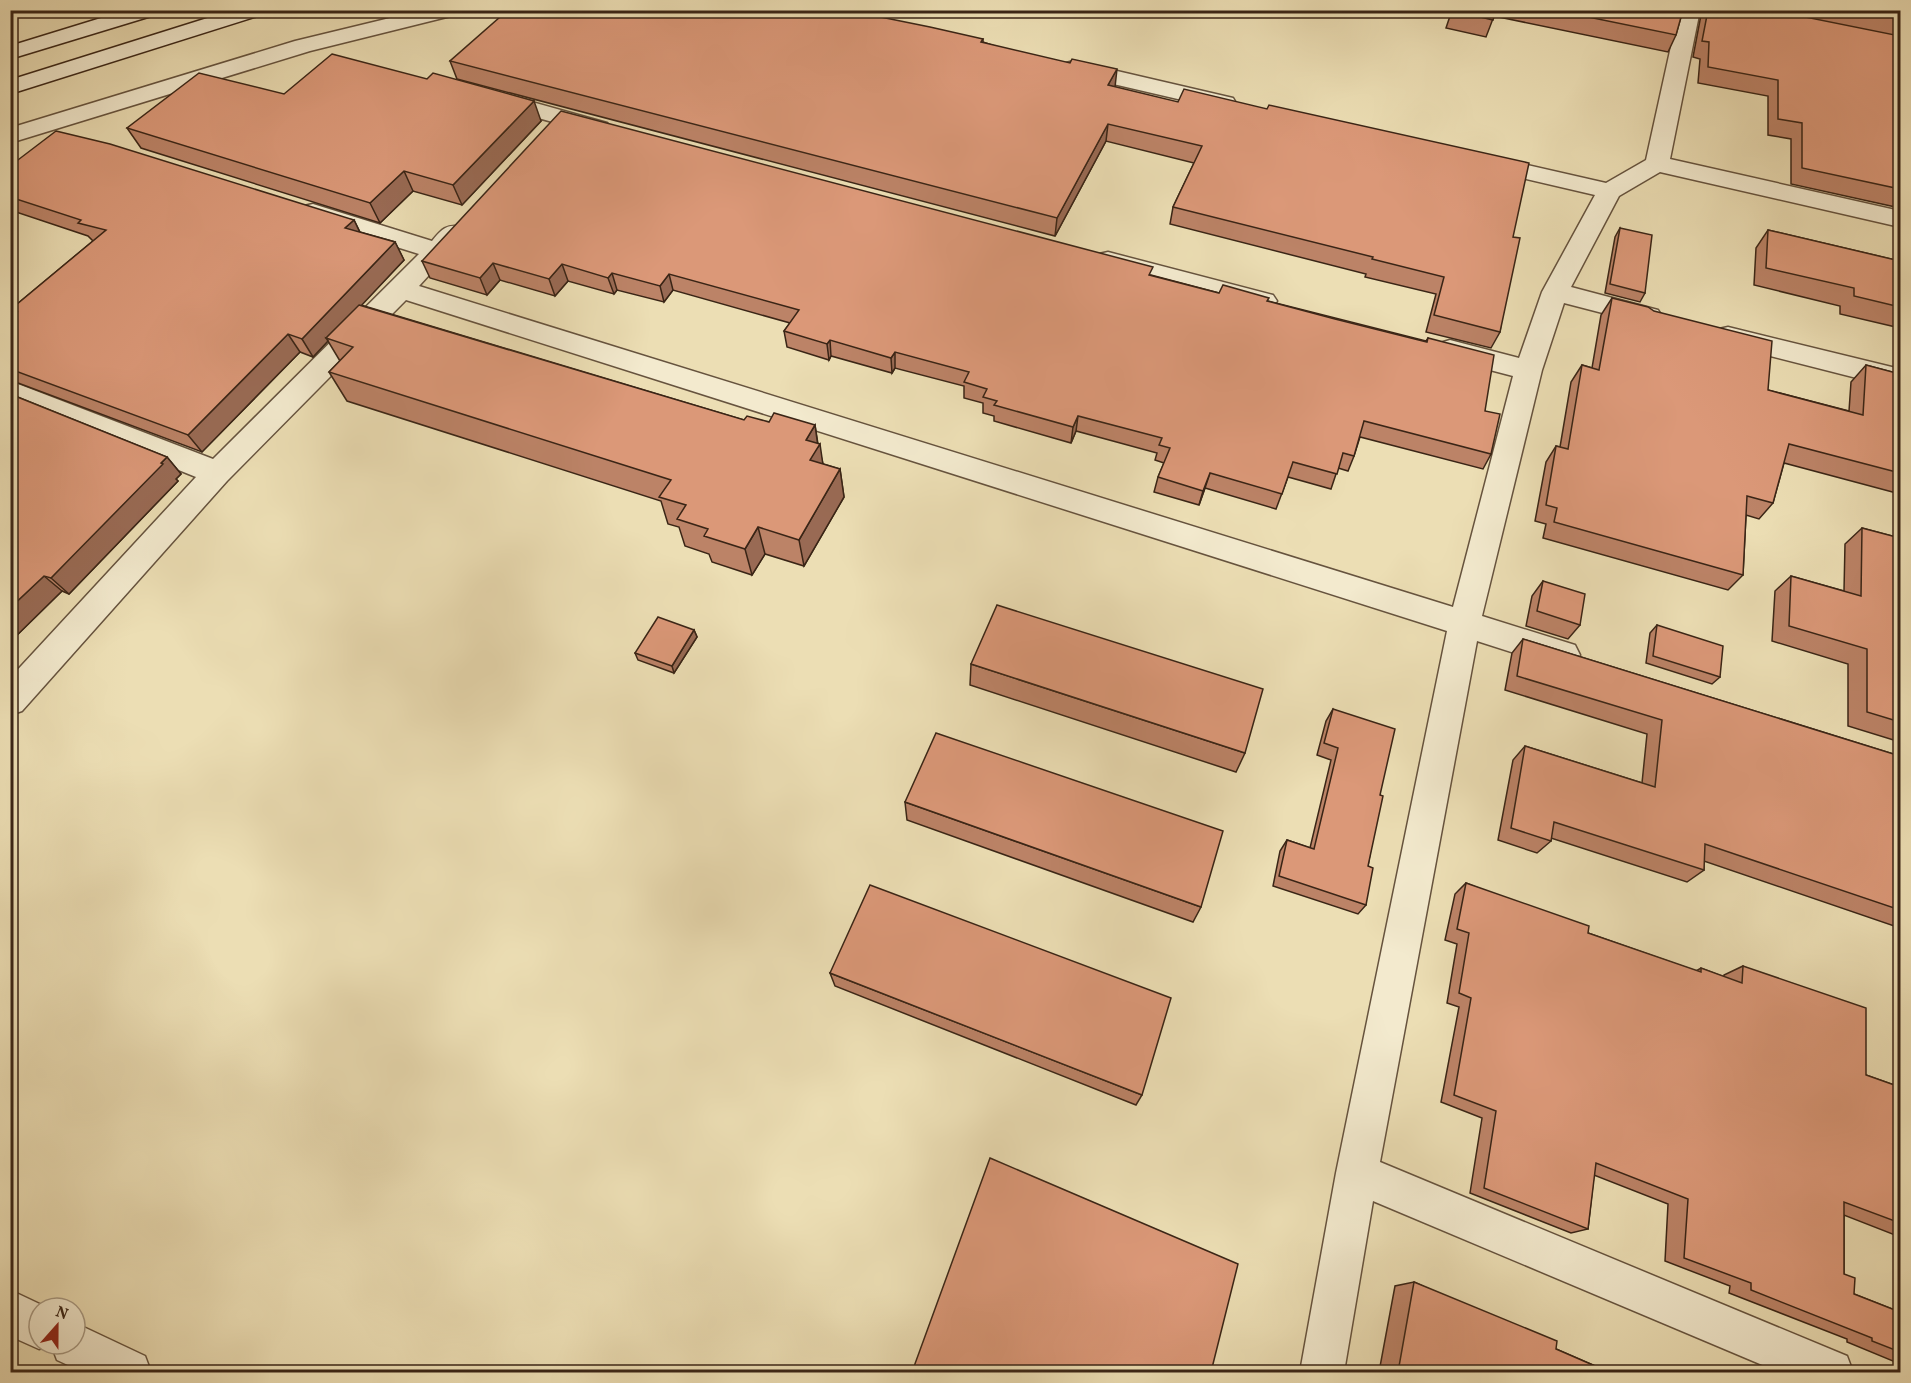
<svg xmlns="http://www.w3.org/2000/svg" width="1911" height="1383" font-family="Vollkorn,serif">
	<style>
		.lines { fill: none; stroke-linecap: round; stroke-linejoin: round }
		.minor-casing { stroke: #66533e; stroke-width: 3 }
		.secondary-casing { stroke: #3a2516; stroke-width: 3 }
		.minor { fill: #f3eace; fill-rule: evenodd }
		.secondary { fill: #f3eace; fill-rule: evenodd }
		.wall { fill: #bc8367; stroke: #3a2516; stroke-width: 1.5 }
		.shaded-wall { fill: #996a54; stroke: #3a2516; stroke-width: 1.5 }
		.building { fill: #db9878; stroke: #3a2516; stroke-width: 1.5 }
	</style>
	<rect width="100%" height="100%" fill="#ecdeb4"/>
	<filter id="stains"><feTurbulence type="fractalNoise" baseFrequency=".00333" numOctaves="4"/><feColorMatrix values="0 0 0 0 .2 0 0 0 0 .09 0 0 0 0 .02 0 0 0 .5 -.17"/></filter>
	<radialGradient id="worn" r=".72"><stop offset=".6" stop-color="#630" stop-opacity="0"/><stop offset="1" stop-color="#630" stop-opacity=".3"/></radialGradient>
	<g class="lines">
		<g class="minor-casing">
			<g id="minor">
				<path d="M423,10H462L459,14L310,51L10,143V128L295,41Z"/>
				<path d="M1679,10H1700L1670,159L1900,211V227L1660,172L1619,196L1571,287L1658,310L1662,316L1658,322L1649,325L1564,303L1542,370L1482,616L1575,645L1580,655L1575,665L1564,669L1477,641L1380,1162L1847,1356L1853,1372H1779L1373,1201L1344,1372H1300L1336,1173L1447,631L406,300L227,481L22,711L10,715V678L196,477L10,402V381L213,459L419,254L304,218L301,212L304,206L313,204L432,241C441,230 447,223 462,227L466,233L462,239L419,286L1453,607L1513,376L1440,357L1436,350L1440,343L1450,340L1519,358L1542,292L1595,195L1475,167L1471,162L1475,157L1483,155L1606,183L1646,160Z"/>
				<path d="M1074,61L1233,98L1236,103L1233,108L1225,110L1066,73L1063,68L1066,63Z"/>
				<path d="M496,92L607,123L611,128L607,133L599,135L488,104L485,99L488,94Z"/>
				<path d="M1108,252L1273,295L1277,301L1273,307L1264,310L1099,266L1095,260L1099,254Z"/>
				<path d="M1728,327L1900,369V389L1719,343L1715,336L1719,329Z"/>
				<path d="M10,1290L48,1308H39V1344H75V1323L145,1356L151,1372H83L57,1360L51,1344L39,1349L10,1336Z"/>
			</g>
		</g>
		<g class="secondary-casing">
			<g id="secondary">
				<path d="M127,10H161L158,14L10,59V46Z"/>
				<path d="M233,10H267L264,14L10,94V80Z"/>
			</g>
		</g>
		<use href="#minor" class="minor"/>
		<use href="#secondary" class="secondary"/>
	</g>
	<g class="wall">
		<path d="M1452,10H1683L1676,35L1668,52L1494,16L1486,37L1446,28Z"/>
		<path d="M1704,10H1771L1785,13V10H1900V208L1791,184V139L1768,135V96L1698,83L1700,59L1693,57L1701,15Z"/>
		<path d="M983,39V42L1115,87L1513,237L1500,332L1491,348L1426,332L1436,294L1365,277L1366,274L1170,224L1173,207L1194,163L1106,141L1055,236L457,79L450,61Z"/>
		<path d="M284,94L541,121L462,205L413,191L380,223L141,148L127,128Z"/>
		<path d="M10,166L354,220L360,232L395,242L404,260L361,305L744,420L815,425L818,444L823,464L840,469L844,497L804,566L765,554L752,575L712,562L709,554L685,546L679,527L668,524L661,501L347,401L329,372L340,361L328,341L313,357L300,352L202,452L10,380V317L14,314L10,310L93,241L88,236L10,210Z"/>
		<path d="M1620,228L1645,293L1640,302L1605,293L1615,237Z"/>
		<path d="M1768,230L1900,261V328L1840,314V306L1754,285L1756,248Z"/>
		<path d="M422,261L1151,275L1219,293L1268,301L1426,341L1428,338L1485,411L1491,454L1483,469L1360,437L1354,456L1348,471L1338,468L1331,489L1288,477L1276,509L1205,488L1199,505L1154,492L1158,477L1164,463L1155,460L1157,453L1076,431L1071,443L994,421V416L983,413V403L964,398V386L895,368L892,373L831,356L829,360L787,347L784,331L790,323L673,290L664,302L617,290L614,294L568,281L555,296L500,280L487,295L430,278Z"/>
		<path d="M1612,298L1768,390L1849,411L1851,382L1866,365L1900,374V494L1784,463L1773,503L1759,519L1746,515L1743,575L1728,590L1543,538L1546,524L1535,521L1546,462L1556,446L1560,447L1571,382L1582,365L1592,368L1601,315Z"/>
		<path d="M10,394L167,457L181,474L176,479L178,481L69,594L62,591L10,642Z"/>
		<path d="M1862,528L1900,538V742L1848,726V664L1772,641L1775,591L1791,576L1844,591L1845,544Z"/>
		<path d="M1543,581L1580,625L1568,639L1526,626L1532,596Z"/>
		<path d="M1657,625L1720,677L1712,684L1646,663L1650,633Z"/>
		<path d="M694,630L697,637L674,673L638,660L635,653Z"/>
		<path d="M1523,639L1900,756V928L1704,861V870L1687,882L1551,838V841L1537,853L1498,840L1513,760L1525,746L1642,783L1647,734L1505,690L1512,653Z"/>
		<path d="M971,664L1245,753L1236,772L970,685Z"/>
		<path d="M1333,709L1380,795L1368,866L1366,905L1358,914L1273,886L1280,851L1287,840L1310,848L1331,760L1317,755L1326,721Z"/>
		<path d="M905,802L1201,907L1193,922L907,820Z"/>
		<path d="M1466,883L1588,933L1696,971L1701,968L1724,977V975L1743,966L1866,1075L1900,1087V1237L1844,1215V1274L1854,1294L1900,1312V1364L1847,1342V1339L1729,1293L1730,1286L1665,1261L1668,1204L1594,1175L1588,1229L1571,1233L1470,1193L1482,1118L1441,1102L1459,1007L1447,1003L1457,944L1445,940L1455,894Z"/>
		<path d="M830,973L1142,1095L1136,1105L835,986Z"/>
		<path d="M1414,1282L1556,1349L1609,1372H1379L1395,1286Z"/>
	</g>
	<g class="shaded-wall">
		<path d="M1117,69L1115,87L1105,103L1108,85Z"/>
		<path d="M534,101L541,121L462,205L453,185Z"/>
		<path d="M1108,124L1106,141L1055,236L1057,218Z"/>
		<path d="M404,171L413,191L380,223L370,203Z"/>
		<path d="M354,220L363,239L345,228Z"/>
		<path d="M395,242L404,260L330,339L326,338L328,341L313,357L302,339Z"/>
		<path d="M493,263L500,280L487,295L480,278Z"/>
		<path d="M562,264L568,281L555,296L549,279Z"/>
		<path d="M612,273L617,290L614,294L608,278Z"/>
		<path d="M669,274L673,290L664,302L660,286Z"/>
		<path d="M288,334L300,352L202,452L188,435Z"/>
		<path d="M830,340L831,356L829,360L827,344Z"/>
		<path d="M895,352V368L892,373L891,358Z"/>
		<path d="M1078,416L1076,431L1071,443L1073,427Z"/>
		<path d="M815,425L818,447L820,444L824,472L815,488L806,440Z"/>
		<path d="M167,457L181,474L176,479L178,481L69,594L51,578Z"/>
		<path d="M840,469L844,497L804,566L799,540Z"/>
		<path d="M1210,473L1205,488L1199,505L1203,491Z"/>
		<path d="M758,527L765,554L752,575L745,549Z"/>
		<path d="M44,576L62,591L10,642V608Z"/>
		<path d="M694,630L697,637L674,673L672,666Z"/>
	</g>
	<g class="building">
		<path d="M508,10H846L930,27L983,39L981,42L1070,63L1072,59L1117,69L1108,85L1178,102L1184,89L1267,109L1269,105L1529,163L1513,237L1520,238L1500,332L1434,315L1444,277L1372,259L1373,257L1173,207L1202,146L1108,124L1057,218L450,61Z"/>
		<path d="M1452,10H1496L1493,20Z"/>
		<path d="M1554,10H1683L1676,35Z"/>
		<path d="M1708,10H1771L1900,36V189L1802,168V123L1778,119V80L1708,67L1709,42L1702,41Z"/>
		<path d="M1861,10H1900V18Z"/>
		<path d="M332,54L427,79L433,73L534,101L453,185L404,171L370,203L127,128L199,73L284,94Z"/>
		<path d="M561,111L1153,267L1149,275L1219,293L1223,285L1269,298L1267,301L1335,319L1427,342L1428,338L1494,355L1485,411L1500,414L1491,454L1364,421L1354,456L1343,453L1337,474L1293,462L1282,494L1210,473L1203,491L1158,477L1170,448L1159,445L1162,438L1078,416L1073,427L994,405L997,401L983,397L987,389L964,382L969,372L895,352L891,358L830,340L827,344L784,331L799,310L669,274L660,286L612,273L608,278L562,264L549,279L493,263L480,278L422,261Z"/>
		<path d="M56,131L110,144L354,220L345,228L395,242L302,339L288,334L188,435L10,369V317L17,312L10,310L106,230L78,223L81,220L10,197V166Z"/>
		<path d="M1620,228L1652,235L1645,293L1610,284Z"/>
		<path d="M1768,230L1900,261V307L1854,296V288L1766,268Z"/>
		<path d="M1612,298L1648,307L1654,311L1772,341L1768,390L1863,415L1866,365L1900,374V473L1789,444L1773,503L1747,496L1743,575L1554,522L1557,508L1546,505L1556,446L1568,449L1582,365L1599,370Z"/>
		<path d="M359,305L744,420L747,416L769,422L774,413L815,425L806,440L820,444L810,460L840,469L799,540L758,527L745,549L704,536L708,529L677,519L686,505L659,497L671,480L329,372L353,347L326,338Z"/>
		<path d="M10,394L167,457L161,463L163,464L51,578L44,576L10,608Z"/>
		<path d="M1862,528L1900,538V722L1867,712V649L1789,626L1791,576L1861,596Z"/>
		<path d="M1543,581L1585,594L1580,625L1537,611Z"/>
		<path d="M997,605L1263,689L1245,753L971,664Z"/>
		<path d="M658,617L694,630L672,666L635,653Z"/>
		<path d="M1657,625L1723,646L1720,677L1653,656Z"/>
		<path d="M1523,639L1900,756V910L1705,844L1704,870L1554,822L1551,841L1511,828L1525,746L1655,787L1662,720L1517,676Z"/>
		<path d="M1333,709L1395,729L1380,795L1383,796L1368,866L1373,868L1366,905L1279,876L1287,840L1314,849L1338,748L1324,743Z"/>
		<path d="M936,733L1223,831L1201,907L905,802Z"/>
		<path d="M1466,883L1589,926L1588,933L1701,972V968L1742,983L1743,966L1866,1008V1075L1900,1087V1223L1844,1202V1274L1855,1278L1854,1294L1900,1312V1352L1872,1341V1338L1751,1290V1283L1684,1258L1688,1199L1596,1163L1588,1229L1484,1188L1496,1111L1454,1095L1471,998L1459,993L1469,933L1457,929Z"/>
		<path d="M870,885L1171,998L1142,1095L830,973Z"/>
		<path d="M990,1158L1238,1264L1211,1372H912Z"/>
		<path d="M1414,1282L1557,1341L1556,1349L1609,1372H1398Z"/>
	</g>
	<rect width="1911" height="1383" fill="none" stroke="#ecdeb4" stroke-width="36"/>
	<rect x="12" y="12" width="1887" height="1359" fill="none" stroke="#3a2516" stroke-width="3"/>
	<rect x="18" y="18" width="1875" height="1347" fill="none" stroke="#3a2516" stroke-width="1.5"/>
	<g transform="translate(57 1326) rotate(21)"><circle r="28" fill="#f3eace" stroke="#a99b84" stroke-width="1.5"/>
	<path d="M0-4.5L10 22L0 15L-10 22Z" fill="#8f2418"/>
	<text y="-9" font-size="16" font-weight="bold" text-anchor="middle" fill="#3a2516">N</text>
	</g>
	<rect width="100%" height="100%" filter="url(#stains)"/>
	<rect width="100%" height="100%" fill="url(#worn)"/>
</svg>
